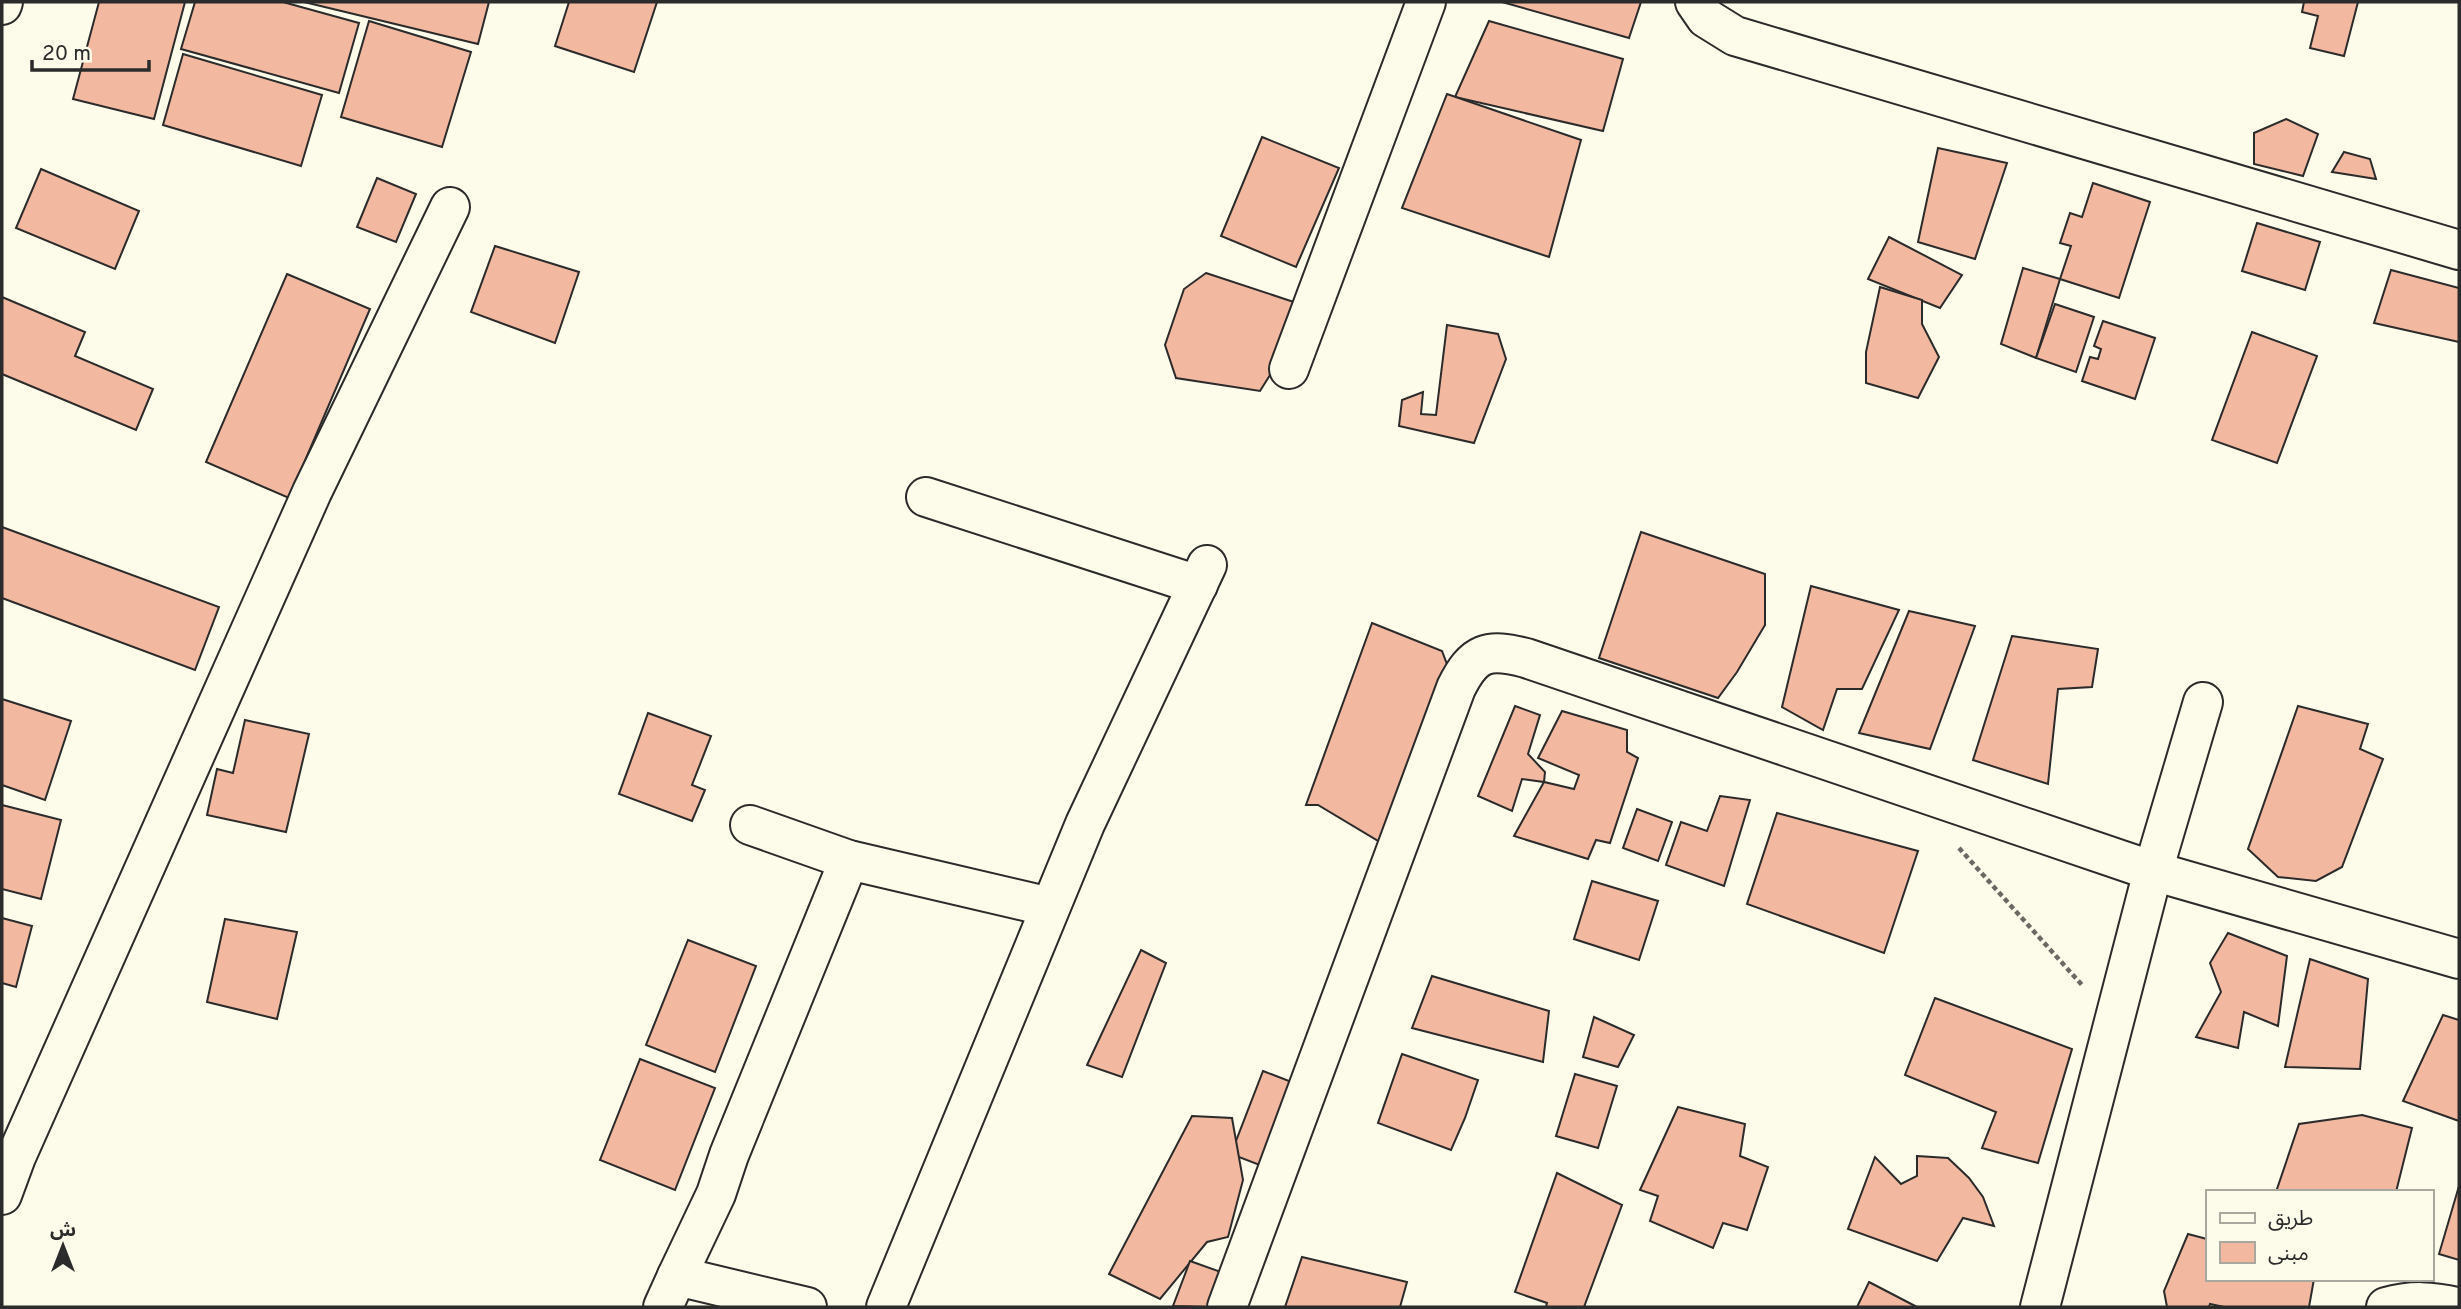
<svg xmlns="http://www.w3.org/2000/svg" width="2461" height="1309" font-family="Overpass,'Noto Sans Arabic',sans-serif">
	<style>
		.building { fill: #f2b8a0; stroke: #2b2b2b; stroke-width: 2 }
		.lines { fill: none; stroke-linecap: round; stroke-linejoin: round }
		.minor-casing { stroke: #2b2b2b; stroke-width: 42 }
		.path { stroke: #6a6964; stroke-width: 4.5; stroke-dasharray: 5 3.5; stroke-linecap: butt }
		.minor { stroke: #fdfbea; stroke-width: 38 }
	</style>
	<rect width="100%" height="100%" fill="#fdfbea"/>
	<g class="building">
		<path d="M99,2H185L154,119L73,99Z"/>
		<path d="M195,2H283L359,23L339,93L181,49Z"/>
		<path d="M304,2H489L478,44Z"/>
		<path d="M569,2H657L634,72L555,46Z"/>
		<path d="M1502,2H1641L1629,38Z"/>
		<path d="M2304,2H2358L2344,56L2310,48L2318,16L2302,12Z"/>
		<path d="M369,21L471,52L442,147L341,117Z"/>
		<path d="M1489,21L1623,59L1603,131L1455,97Z"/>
		<path d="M183,54L322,95L301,166L163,125Z"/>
		<path d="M1447,94L1581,140L1549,257L1402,208Z"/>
		<path d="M2286,119L2318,134L2303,176L2254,164V133Z"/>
		<path d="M1262,137L1339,168L1296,267L1221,236Z"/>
		<path d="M1938,148L2007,163L1975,259L1918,242Z"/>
		<path d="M2344,152L2370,159L2376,179L2332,172Z"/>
		<path d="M41,169L139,211L115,269L16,228Z"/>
		<path d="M377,178L416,194L396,242L357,227Z"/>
		<path d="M2093,183L2150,202L2119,298L2060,279L2071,246L2060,243L2070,213L2082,217Z"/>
		<path d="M2257,223L2320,242L2305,290L2242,271Z"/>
		<path d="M1889,237L1962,275L1940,308L1868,279Z"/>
		<path d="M495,246L579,272L555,343L471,312Z"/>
		<path d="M2023,268L2060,279L2036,358L2001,344Z"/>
		<path d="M2391,270L2459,288V342L2374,323Z"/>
		<path d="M1206,273L1312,308L1260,391L1176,378L1165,345L1184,289Z"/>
		<path d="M287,274L370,309L289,498L206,462Z"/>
		<path d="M1880,287L1922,300V324L1939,357L1918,398L1866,383V352Z"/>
		<path d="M2,297L85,332L75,356L153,389L136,430L2,374Z"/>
		<path d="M2055,304L2094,317L2076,372L2036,358Z"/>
		<path d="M2103,321L2155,338L2135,399L2082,381L2090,357L2098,359L2101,349L2094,346Z"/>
		<path d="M1447,325L1498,334L1506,359L1474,443L1399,426L1402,400L1423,392L1421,414L1436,415Z"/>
		<path d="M2252,332L2317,356L2277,463L2212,440Z"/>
		<path d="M2,527L219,607L195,670L2,598Z"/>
		<path d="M1641,532L1765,574V625L1737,672L1718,698L1599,658Z"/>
		<path d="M1811,586L1899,610L1862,689H1837L1823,730L1782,707Z"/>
		<path d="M1909,611L1975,626L1930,749L1859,733Z"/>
		<path d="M1372,623L1442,651L1456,688L1380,842L1318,805H1306Z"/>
		<path d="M2012,636L2098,649L2092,687L2058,689L2048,784L1973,760Z"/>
		<path d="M2,699L71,721L45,800L2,785Z"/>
		<path d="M1515,706L1540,715L1528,754L1545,772L1544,782L1522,779L1512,811L1478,796Z"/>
		<path d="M2298,706L2368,724L2360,749L2383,759L2342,867L2316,881L2278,877L2248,849Z"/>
		<path d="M1562,711L1627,730V752L1638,758L1610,843L1596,840L1588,859L1514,836L1544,782L1574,789L1579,775L1538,758Z"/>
		<path d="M648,713L711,736L692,785L705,790L692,821L619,794Z"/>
		<path d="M245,720L309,734L286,832L207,815L217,769L233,773Z"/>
		<path d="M1720,796L1750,800L1724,886L1666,865L1681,822L1707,831Z"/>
		<path d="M2,805L61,820L41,899L2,889Z"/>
		<path d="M1637,809L1672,822L1658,861L1623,848Z"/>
		<path d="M1777,813L1918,851L1884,953L1747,904Z"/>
		<path d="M1592,881L1658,901L1639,960L1574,939Z"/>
		<path d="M2,918L32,926L16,987L2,983Z"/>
		<path d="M225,919L297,932L277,1019L207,1002Z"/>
		<path d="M2228,933L2287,956L2278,1026L2244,1012L2238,1048L2196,1037L2221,992L2210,963Z"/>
		<path d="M688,940L756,966L715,1072L646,1045Z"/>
		<path d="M1141,950L1166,963L1122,1077L1087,1065Z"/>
		<path d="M2310,959L2368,979L2360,1069L2285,1067Z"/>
		<path d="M1432,976L1549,1011L1543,1062L1412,1028Z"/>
		<path d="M1935,998L2072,1049L2038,1163L1982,1148L1996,1112L1905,1075Z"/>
		<path d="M2443,1015L2459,1020V1121L2403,1101Z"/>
		<path d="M1594,1017L1634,1035L1618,1067L1583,1057Z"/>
		<path d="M1402,1054L1478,1080L1465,1118L1451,1150L1378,1123Z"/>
		<path d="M640,1059L715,1088L675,1190L600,1160Z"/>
		<path d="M1263,1071L1302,1086L1270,1169L1231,1154Z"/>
		<path d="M1575,1074L1617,1086L1598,1148L1556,1136Z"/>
		<path d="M1678,1107L1745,1124L1740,1156L1768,1167L1747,1230L1723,1223L1713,1248L1650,1221L1658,1196L1640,1190Z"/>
		<path d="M2362,1115L2412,1128L2396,1192H2276L2299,1124Z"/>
		<path d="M1192,1116L1232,1118L1243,1180L1228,1237L1207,1242L1160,1299L1109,1274Z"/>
		<path d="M1917,1156L1948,1158L1969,1178L1983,1197L1994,1226L1963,1218L1937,1261L1848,1229L1875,1157L1901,1184L1917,1176Z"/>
		<path d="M1557,1173L1622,1205L1584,1307H1546L1547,1303L1515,1292Z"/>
		<path d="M2459,1186V1260L2439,1254Z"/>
		<path d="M2188,1234L2207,1239V1279H2314L2309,1307H2224L2210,1304L2209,1307H2167L2164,1291Z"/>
		<path d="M1302,1257L1407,1282L1400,1307H1285Z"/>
		<path d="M1190,1261L1221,1272L1209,1307L1173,1306Z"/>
		<path d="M1869,1282L1917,1307H1857Z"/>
	</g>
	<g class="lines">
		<g class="minor-casing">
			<g id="minor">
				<path d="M1695,2L1706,18L1735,36L2459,250"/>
				<path d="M2,5L3,2"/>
				<path d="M1289,369L1426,2"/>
				<path d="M926,497L1198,585"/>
				<path d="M750,825L849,860L1050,907"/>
				<path d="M2,1195L16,1157L312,492L450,207"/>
				<path d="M677,1276L716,1194L729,1155L849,860"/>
				<path d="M663,1307L677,1276L807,1307"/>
				<path d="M886,1307L1085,824L1207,565"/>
				<path d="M1227,1307L1456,688C1474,652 1487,648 1526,658L2153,871L2459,959"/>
				<path d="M2040,1307L2153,871L2203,702"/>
				<path d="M2386,1307C2411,1300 2432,1301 2457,1307"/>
			</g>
		</g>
		<path class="path" d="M1959,848L2082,985"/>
		<use href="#minor" class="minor"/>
	</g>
	<rect width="2461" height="1309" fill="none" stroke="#2b2b2b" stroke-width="7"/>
	<rect x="2206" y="1190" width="228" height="91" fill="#fdfbea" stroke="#a9a89e" stroke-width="2"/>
	<rect x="2220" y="1213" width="35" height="10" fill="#fdfbea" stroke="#a9a89e" stroke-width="2"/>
	<text x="2268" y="1225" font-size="21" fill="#2b2b2b">طريق</text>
	<rect x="2220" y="1242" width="35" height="21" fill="#f2b8a0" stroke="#a9a89e" stroke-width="2"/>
	<text x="2268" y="1260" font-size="21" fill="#2b2b2b">مبنى</text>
	<g transform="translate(63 1246)" stroke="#fdfbea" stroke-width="5" paint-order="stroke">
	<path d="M0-5L12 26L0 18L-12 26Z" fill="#2b2b2b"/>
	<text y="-10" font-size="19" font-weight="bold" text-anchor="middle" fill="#2b2b2b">ش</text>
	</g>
	<path d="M32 60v10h117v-10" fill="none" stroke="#2b2b2b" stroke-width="3.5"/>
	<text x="42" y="60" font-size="21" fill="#2b2b2b" stroke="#fdfbea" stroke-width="5" paint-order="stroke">20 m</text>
</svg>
